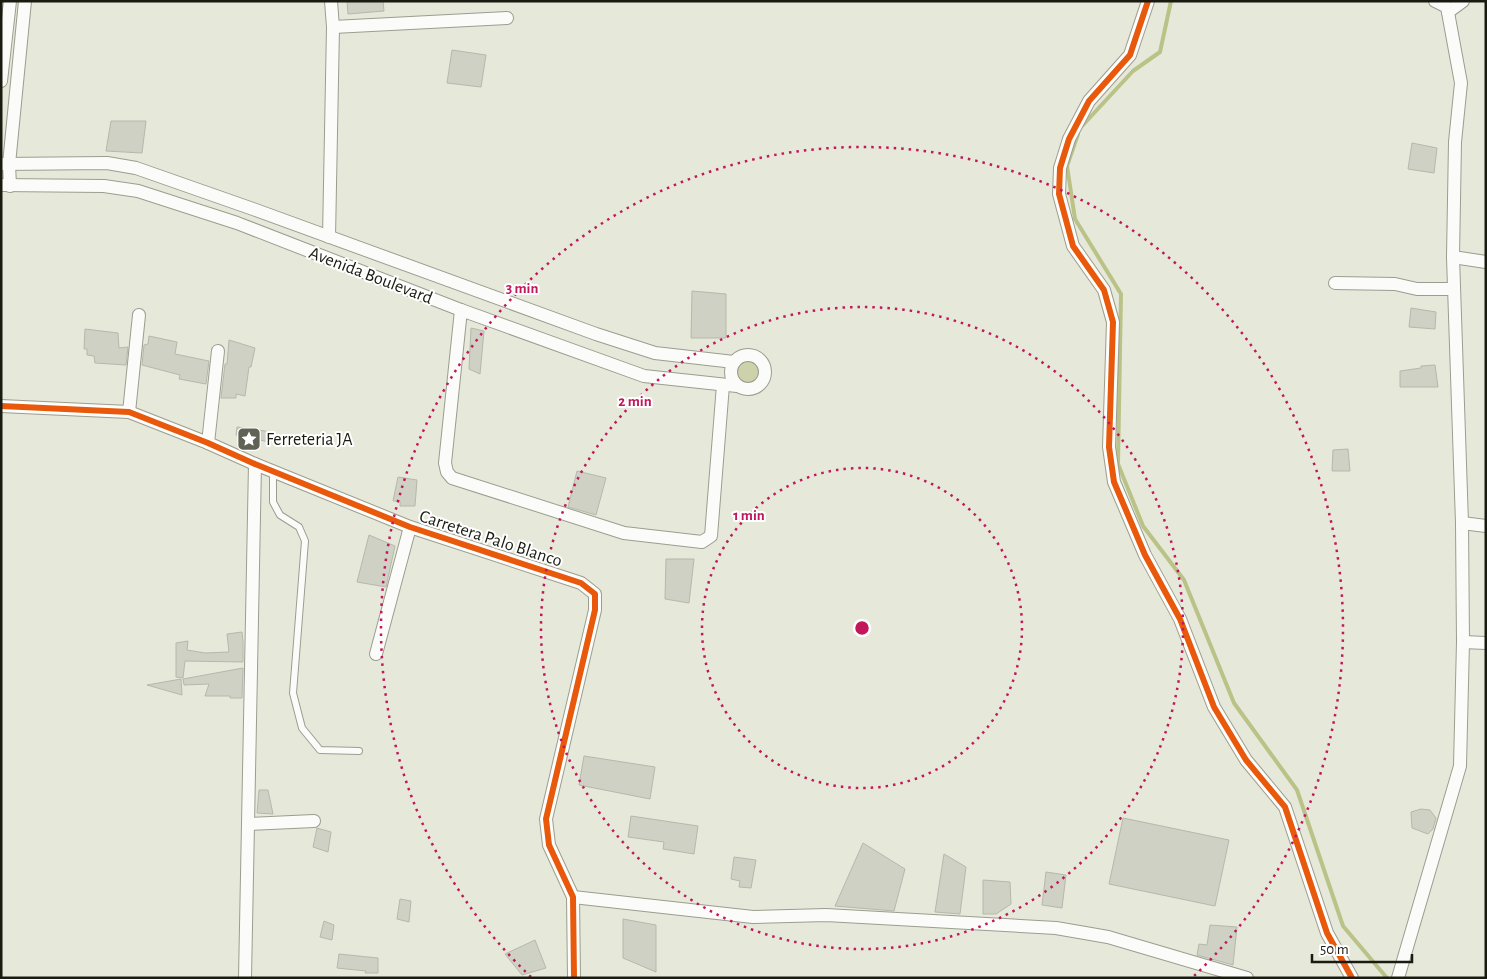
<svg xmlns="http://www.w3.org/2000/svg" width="1487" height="979" font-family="'Alegreya Sans',sans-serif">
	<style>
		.green { fill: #cdd2ab }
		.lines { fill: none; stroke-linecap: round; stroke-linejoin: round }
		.stream { stroke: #bbc288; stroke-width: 4 }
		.building { fill: #cfd1c4; stroke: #b5b8ab }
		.lane-casing { stroke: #9b9d90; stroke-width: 8 }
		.street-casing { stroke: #9b9d90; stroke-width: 14 }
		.lane { stroke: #fbfcf9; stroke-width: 6 }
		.street { stroke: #fbfcf9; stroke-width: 12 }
		.cycleway-casing { stroke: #fff; stroke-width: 9 }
		.cycleway { stroke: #e8590c; stroke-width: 6 }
		.ring { fill: none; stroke: #c2185b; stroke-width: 2.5; stroke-dasharray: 2.5 5 }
		.labels { text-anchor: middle; stroke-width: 4; stroke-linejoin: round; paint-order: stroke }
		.street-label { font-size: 18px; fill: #191a10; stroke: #fff }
		.poi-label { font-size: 18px; fill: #191a10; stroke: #fff; text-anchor: start }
		.centre { fill: #c2185b; stroke: #fff; stroke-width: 2.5 }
		.ring-label { font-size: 15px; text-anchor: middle; font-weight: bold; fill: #c2185b; stroke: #fff; stroke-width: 4; stroke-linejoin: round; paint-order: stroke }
	</style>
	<rect width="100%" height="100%" fill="#e6e9d9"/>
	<circle class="green" cx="747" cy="373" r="14"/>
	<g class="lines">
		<g class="stream">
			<path d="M1082,126L1133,71L1160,52L1171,1"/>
			<path d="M1078,134L1067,166L1075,219L1121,294L1118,464L1143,526L1184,580L1234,703L1297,790L1343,926L1387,978"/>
		</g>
	</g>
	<g class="building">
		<path d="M347,1H383L384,11L348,14Z"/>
		<path d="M452,50L486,55L481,87L447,83Z"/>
		<path d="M111,121H146L142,153L106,151Z"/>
		<path d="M1412,143L1437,148L1434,173L1408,169Z"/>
		<path d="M692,291L726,294V338H691Z"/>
		<path d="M1411,308L1436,312L1435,329L1409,327Z"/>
		<path d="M471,328L484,331L480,374L469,369Z"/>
		<path d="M85,329L118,333L119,348L128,347L126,365L95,363L94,356L87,355V349H84Z"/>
		<path d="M149,336L177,342L175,354L209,361L206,384L179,379L180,375L142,365L144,345L148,344Z"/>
		<path d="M229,340L255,348L251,367H249L245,396L236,394V398H221L225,364H227Z"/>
		<path d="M1435,365L1438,387H1400V371L1421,368V366Z"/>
		<path d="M237,427L272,432L269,442L236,435Z"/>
		<path d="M1348,449L1350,471H1332L1333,450Z"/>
		<path d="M577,471L606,478L596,515L568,507Z"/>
		<path d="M398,477L417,480L415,506H400V501H393Z"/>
		<path d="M369,535L395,546L386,587L357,582Z"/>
		<path d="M666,559H694L689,603L665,599Z"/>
		<path d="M242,632L243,641V662L185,661L183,678L176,677V643L188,641L187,650L205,653L229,652L227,634Z"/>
		<path d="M243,668L242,698H230V696H205L209,684L184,685L183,679Z"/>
		<path d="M181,679L182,695L147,685Z"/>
		<path d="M584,756L655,767L650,799L579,785Z"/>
		<path d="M259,790H268L273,814L257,813Z"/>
		<path d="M1421,809L1430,810L1436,818L1433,829L1428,834L1412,828L1411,812Z"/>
		<path d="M631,816L698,826L694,854L663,849L664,842L628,837Z"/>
		<path d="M1123,818L1229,840L1215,906L1109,884Z"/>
		<path d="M317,828L331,832L328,852L313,847Z"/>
		<path d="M863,843L905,869L894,911L835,906Z"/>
		<path d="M944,854L966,867L960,914L935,912Z"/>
		<path d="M734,857L756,860L751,888L739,887L740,881L731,879Z"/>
		<path d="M1046,872L1066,875L1062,908L1042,905Z"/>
		<path d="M983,880L1010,882L1011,904L996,914H983Z"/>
		<path d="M400,899L411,901L409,922L397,919Z"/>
		<path d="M623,919L656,925V972L623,958Z"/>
		<path d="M324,921L334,925L332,940L320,937Z"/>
		<path d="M1210,925L1237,927L1233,965L1197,955L1199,944L1207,945Z"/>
		<path d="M535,940L546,968L522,975L505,954Z"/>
		<path d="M339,954L378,958V973H365L366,971L337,968Z"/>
	</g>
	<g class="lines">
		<g class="lane-casing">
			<path id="lane" d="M273,471V502L280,515L299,527L305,541L293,693L302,728L320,750L359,751"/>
		</g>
		<g class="street-casing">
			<g id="street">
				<path d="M1148,1L1130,55L1089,101L1069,139L1060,168L1059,194L1073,246L1104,290L1113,322L1109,447L1114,482L1145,555L1180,619L1214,707L1246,760L1285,807L1327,933L1352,978"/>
				<path d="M1448,12L1463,1"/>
				<path d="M333,27L507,18"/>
				<path d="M1,81L10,1"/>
				<path d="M1,164L107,163L136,168L253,209L596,334L655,353L734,362"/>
				<path d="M1,185L104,186L138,191L237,223L461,310L644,376L737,386"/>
				<path d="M10,186L9,164L25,1"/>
				<path d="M329,237L333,27L331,1"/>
				<path d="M1453,257L1486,262"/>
				<path d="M1335,283L1395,284L1417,289H1453"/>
				<path d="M461,310L445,463L447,472L452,478L624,533L702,542L711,536L723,385"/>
				<circle cx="748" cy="372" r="17"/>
				<path d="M1,406L129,412L208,443L255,464L410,527L581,583L595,594V610L546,819L549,845L573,897L574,978"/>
				<path d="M129,412L139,315"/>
				<path d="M208,443L218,351"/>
				<path d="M1462,523L1486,526"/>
				<path d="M1463,642L1486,643"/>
				<path d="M376,654L410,527"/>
				<path d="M249,824L314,821"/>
				<path d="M573,897L753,917L826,915L1056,928L1108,937L1247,978"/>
				<path d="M245,978L255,464"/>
				<path d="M1398,978L1460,766L1463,642L1462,523L1453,257L1455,142L1461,83L1447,7L1435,1"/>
			</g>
		</g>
		<use href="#lane" class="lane"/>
		<use href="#street" class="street"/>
		<g class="cycleway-casing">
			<g id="cycleway">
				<path d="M1148,1L1130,55L1089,101L1069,139L1060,168L1059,194L1073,246L1104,290L1113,322L1109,447L1114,482L1145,555L1180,619L1214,707L1246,760L1285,807L1327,933L1352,978"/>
				<path d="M1,406L129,412L208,443L255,464L410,527L581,583L595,594V610L546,819L549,845L573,897L574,978"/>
			</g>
		</g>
		<use href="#cycleway" class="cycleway"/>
	</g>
	<g class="ring">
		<circle cx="862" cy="628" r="160"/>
		<circle cx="862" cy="628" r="321"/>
		<path d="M531 977A481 481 0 1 1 1193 977"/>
	</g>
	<defs>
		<g id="sight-square" transform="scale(1.25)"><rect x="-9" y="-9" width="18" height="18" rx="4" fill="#616256" stroke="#fff"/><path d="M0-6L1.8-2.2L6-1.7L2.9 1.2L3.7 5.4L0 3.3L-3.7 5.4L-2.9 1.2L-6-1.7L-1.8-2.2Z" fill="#fff"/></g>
	</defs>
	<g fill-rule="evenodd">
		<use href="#sight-square" x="249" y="439"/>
	</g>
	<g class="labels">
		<g class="street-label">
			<text transform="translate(371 275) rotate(21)" y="6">Avenida Boulevard</text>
			<text transform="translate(491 538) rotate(18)" y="6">Carretera Palo Blanco</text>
		</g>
		<g class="poi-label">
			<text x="266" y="445">Ferreteria JA</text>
		</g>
	</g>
	<circle cx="862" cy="628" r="8" class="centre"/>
	<g class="ring-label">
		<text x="522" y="293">3 min</text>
		<text x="635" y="406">2 min</text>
		<text x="749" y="520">1 min</text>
	</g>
	<rect width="1487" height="979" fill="none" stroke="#191a10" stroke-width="5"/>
	<path d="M1312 954v8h100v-8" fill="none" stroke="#191a10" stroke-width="2.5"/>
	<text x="1320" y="954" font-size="15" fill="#191a10" stroke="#ffffff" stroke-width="4" paint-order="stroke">50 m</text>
</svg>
